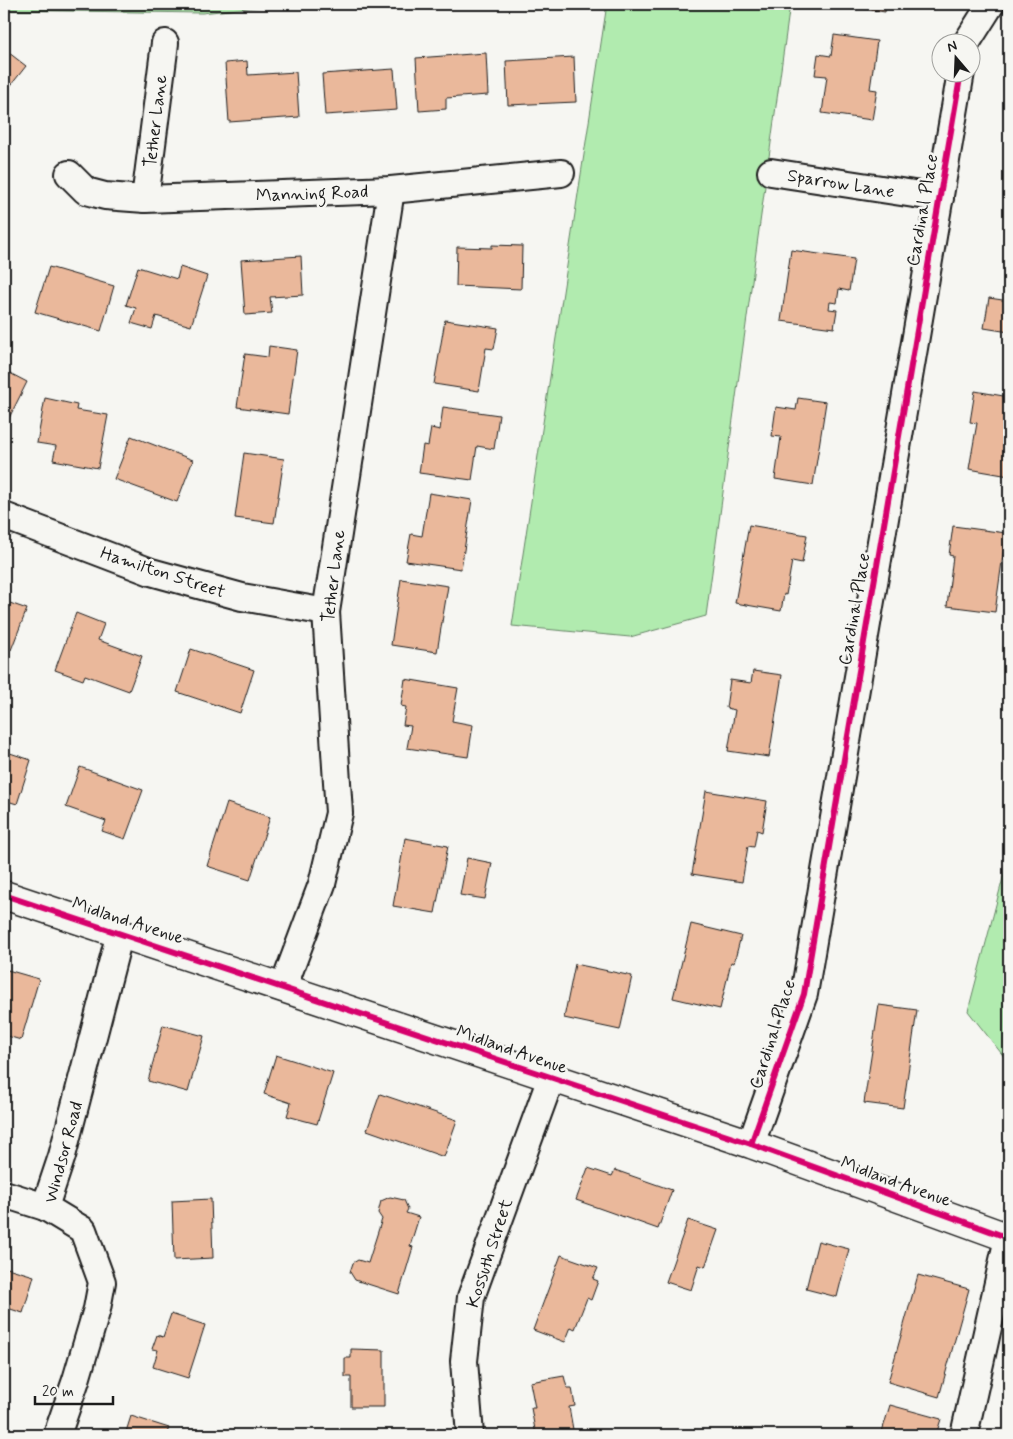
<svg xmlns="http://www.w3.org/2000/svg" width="1013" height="1439" font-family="Mynerve,sans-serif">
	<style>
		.green { fill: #b1ebaf; stroke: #668466 }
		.building { fill: #eab89b; stroke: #1c1c1c }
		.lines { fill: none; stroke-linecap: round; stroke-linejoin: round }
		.minor-casing { stroke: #1c1c1c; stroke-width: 30 }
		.tertiary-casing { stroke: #1c1c1c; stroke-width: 31 }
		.minor { stroke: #f6f6f2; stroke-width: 26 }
		.tertiary { stroke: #f6f6f2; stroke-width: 28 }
		.cycleway-casing { stroke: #f6f6f2; stroke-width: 9 }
		.cycleway { stroke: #d6006c; stroke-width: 6 }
		.labels { text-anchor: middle; stroke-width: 5; stroke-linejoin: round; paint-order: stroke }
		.street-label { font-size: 18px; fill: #1c1c1c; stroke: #f6f6f2 }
	</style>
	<rect width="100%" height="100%" fill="#f6f6f2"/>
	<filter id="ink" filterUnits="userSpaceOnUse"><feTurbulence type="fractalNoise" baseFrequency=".02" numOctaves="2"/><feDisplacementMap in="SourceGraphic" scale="10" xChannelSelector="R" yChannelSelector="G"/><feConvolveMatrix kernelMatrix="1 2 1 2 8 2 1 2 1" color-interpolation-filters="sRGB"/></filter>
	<g filter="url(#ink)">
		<g class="green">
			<path d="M4,4H283L202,13L4,10Z"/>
			<path d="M607,4H790L706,616L630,637L512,626Z"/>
			<path d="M1009,855V1063L968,1011Z"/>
		</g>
		<g class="building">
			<path d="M861,4H886L885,12L860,8Z"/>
			<path d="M834,35L877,41L870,89L877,90L872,120L822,113L827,76L815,75L818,54L831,56Z"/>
			<path d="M4,49L26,66L4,94Z"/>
			<path d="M486,53L488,95L446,98V109L419,111L416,58Z"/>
			<path d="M574,57L576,102L508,105L506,61Z"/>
			<path d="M247,61L248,75L296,72L299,117L229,122L225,63Z"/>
			<path d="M394,69L397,110L325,115L322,74Z"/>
			<path d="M492,245L522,246L521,289L456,286L457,247L492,248Z"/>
			<path d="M791,250L854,259L849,291L839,289L837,303L830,302L829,309L837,310L834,328L781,321Z"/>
			<path d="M301,256L303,295L270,297L272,313L245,315L241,260Z"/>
			<path d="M49,267L114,286L101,331L35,312Z"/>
			<path d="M138,267L177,279L180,267L207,276L191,326L156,316L152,329L131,323L136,308L126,305Z"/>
			<path d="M989,298L1009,301V332L984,328Z"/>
			<path d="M445,320L498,328L494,349L486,348L479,391L434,384Z"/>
			<path d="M269,346L297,350L288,414L237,407L245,354L268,357Z"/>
			<path d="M4,370L27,382L7,422L4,420Z"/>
			<path d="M975,391L1009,397V476L969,469L977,423L970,422Z"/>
			<path d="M45,398L77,405L76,410L108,415L98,468L53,460L56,446L37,443Z"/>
			<path d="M798,398L826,402L813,485L775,479L781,437L772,436L776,407L796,410Z"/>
			<path d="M443,407L499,415L494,449L477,446L472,480L419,473L423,445L428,446L431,428L440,430Z"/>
			<path d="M131,436L193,460L177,502L114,479Z"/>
			<path d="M244,453L284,459L274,523L235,518Z"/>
			<path d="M429,493L472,500L461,569L406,561L411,534L422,536Z"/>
			<path d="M749,525L807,535L802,563L792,561L786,595L784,594L781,611L735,603Z"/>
			<path d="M953,526L1006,533L995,612L947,606L953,556L949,555Z"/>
			<path d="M401,579L448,586L437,652L391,645Z"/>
			<path d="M4,601L27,609L11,650L4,647Z"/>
			<path d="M76,613L104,624L98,640L142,656L129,691L85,675L83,680L55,670Z"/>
			<path d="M191,649L254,670L240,713L177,692Z"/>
			<path d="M753,671L782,675L769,757L728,751L735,710L726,708L730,680L751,683Z"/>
			<path d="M405,679L458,688L452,721L473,725L468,757L407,748L411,726L403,725L406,707L401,706Z"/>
			<path d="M4,751L31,760L17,804L4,800Z"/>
			<path d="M80,767L143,790L125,839L102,831L106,821L66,807Z"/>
			<path d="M706,791L767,801L762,832L757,830L754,847L748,846L742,882L692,874Z"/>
			<path d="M227,803L270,817L250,880L207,866Z"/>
			<path d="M405,838L448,846L435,913L393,906Z"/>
			<path d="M467,858L492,863L485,899L460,895Z"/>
			<path d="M691,924L741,936L734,963L731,962L720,1009L673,998Z"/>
			<path d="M575,964L632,976L620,1030L564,1018Z"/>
			<path d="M4,969L39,979L21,1040L4,1035Z"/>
			<path d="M879,1005L917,1010L903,1108L864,1103Z"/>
			<path d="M163,1025L204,1036L188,1092L148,1081Z"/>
			<path d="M276,1055L333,1073L317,1124L287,1116L291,1103L264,1094Z"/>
			<path d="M380,1094L457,1120L444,1157L367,1130Z"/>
			<path d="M588,1168L612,1176L615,1170L672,1190L658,1229L576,1200Z"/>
			<path d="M390,1197L404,1200L408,1209L406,1213L419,1217L410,1246L413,1247L399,1294L355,1280L350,1272L353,1263L358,1260L368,1263L382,1219L378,1213L381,1201Z"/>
			<path d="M211,1199L213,1258L174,1260L172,1201Z"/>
			<path d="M688,1220L718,1230L705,1267L699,1265L691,1290L666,1282Z"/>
			<path d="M818,1241L849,1249L837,1297L806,1289Z"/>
			<path d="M561,1255L598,1268L593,1279L598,1281L591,1300L587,1298L575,1329L571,1327L565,1342L533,1330Z"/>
			<path d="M4,1267L34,1276L23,1313L4,1307Z"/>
			<path d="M918,1275L969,1289L939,1397L888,1382Z"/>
			<path d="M171,1314L205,1325L188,1378L153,1367L158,1350L152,1349L157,1335L163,1337Z"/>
			<path d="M351,1349L384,1350V1407H351V1377H345V1358H351Z"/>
			<path d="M564,1376L567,1388H572L575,1406L569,1407L574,1435H536L531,1408H535L530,1382Z"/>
			<path d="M890,1405L941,1419L936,1435H881Z"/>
			<path d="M131,1416L169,1428L166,1435H125Z"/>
		</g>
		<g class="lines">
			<g class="minor-casing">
				<g id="minor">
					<path d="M967,42L991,4"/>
					<path d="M771,172L940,198"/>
					<path d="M69,174L86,191L105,196L145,199L391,190L561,173"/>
					<path d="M145,199L165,43"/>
					<path d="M4,516L151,572L242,597L326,612"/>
					<path d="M283,988L322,884L339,813L326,612L391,190"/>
					<path d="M751,1144L804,994L961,72"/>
					<path d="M4,1194L45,1207"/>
					<path d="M57,1435L76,1380L97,1309L102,1282L83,1230L45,1207L62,1156L120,933"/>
					<path d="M470,1435L464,1361L471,1297L551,1078"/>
					<path d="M964,1435L1008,1238"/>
				</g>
			</g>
			<g class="tertiary-casing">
				<path id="tertiary" d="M4,895L751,1144L1009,1238"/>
			</g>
			<use href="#minor" class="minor"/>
			<use href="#tertiary" class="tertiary"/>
			<g class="cycleway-casing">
				<g id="cycleway">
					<path d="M4,895L751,1144L1009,1238"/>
					<path d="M751,1144L804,994L961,72"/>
				</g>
			</g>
			<use href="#cycleway" class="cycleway"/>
		</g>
	</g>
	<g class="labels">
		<g class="street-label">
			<text transform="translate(155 121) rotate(-83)" y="6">Tether Lane</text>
			<text transform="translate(841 183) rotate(9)" y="6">Sparrow Lane</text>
			<text transform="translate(312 193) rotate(-2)" y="6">Manning Road</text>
			<text transform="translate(922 210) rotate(-80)" y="6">Cardinal Place</text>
			<text transform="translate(163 572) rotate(18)" y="6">Hamilton Street</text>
			<text transform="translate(333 576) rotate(-83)" y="6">Tether Lane</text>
			<text transform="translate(854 609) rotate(-80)" y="6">Cardinal Place</text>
			<text transform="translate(128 920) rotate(18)" y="6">Midland Avenue</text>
			<text transform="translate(772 1034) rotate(-72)" y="6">Cardinal Place</text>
			<text transform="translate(512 1049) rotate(19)" y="6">Midland Avenue</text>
			<text transform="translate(63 1152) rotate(-75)" y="6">Windsor Road</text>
			<text transform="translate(896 1181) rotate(20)" y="6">Midland Avenue</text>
			<text transform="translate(489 1253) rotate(-72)" y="6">Kossuth Street</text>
		</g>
	</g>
	<rect width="1013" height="1439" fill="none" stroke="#f6f6f2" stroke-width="20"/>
	<rect x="10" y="10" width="993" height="1419" fill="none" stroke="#1c1c1c" stroke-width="2" filter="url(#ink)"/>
	<g transform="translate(956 58) rotate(341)"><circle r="24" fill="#f6f6f2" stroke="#9f9f9c"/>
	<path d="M0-4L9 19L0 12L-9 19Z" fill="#1c1c1c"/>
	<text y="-8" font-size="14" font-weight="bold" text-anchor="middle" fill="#1c1c1c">N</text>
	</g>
	<path d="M35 1396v8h78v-8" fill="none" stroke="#1c1c1c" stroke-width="2.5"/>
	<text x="42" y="1396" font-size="15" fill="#1c1c1c" stroke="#f6f6f2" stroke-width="4" paint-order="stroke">20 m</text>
</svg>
